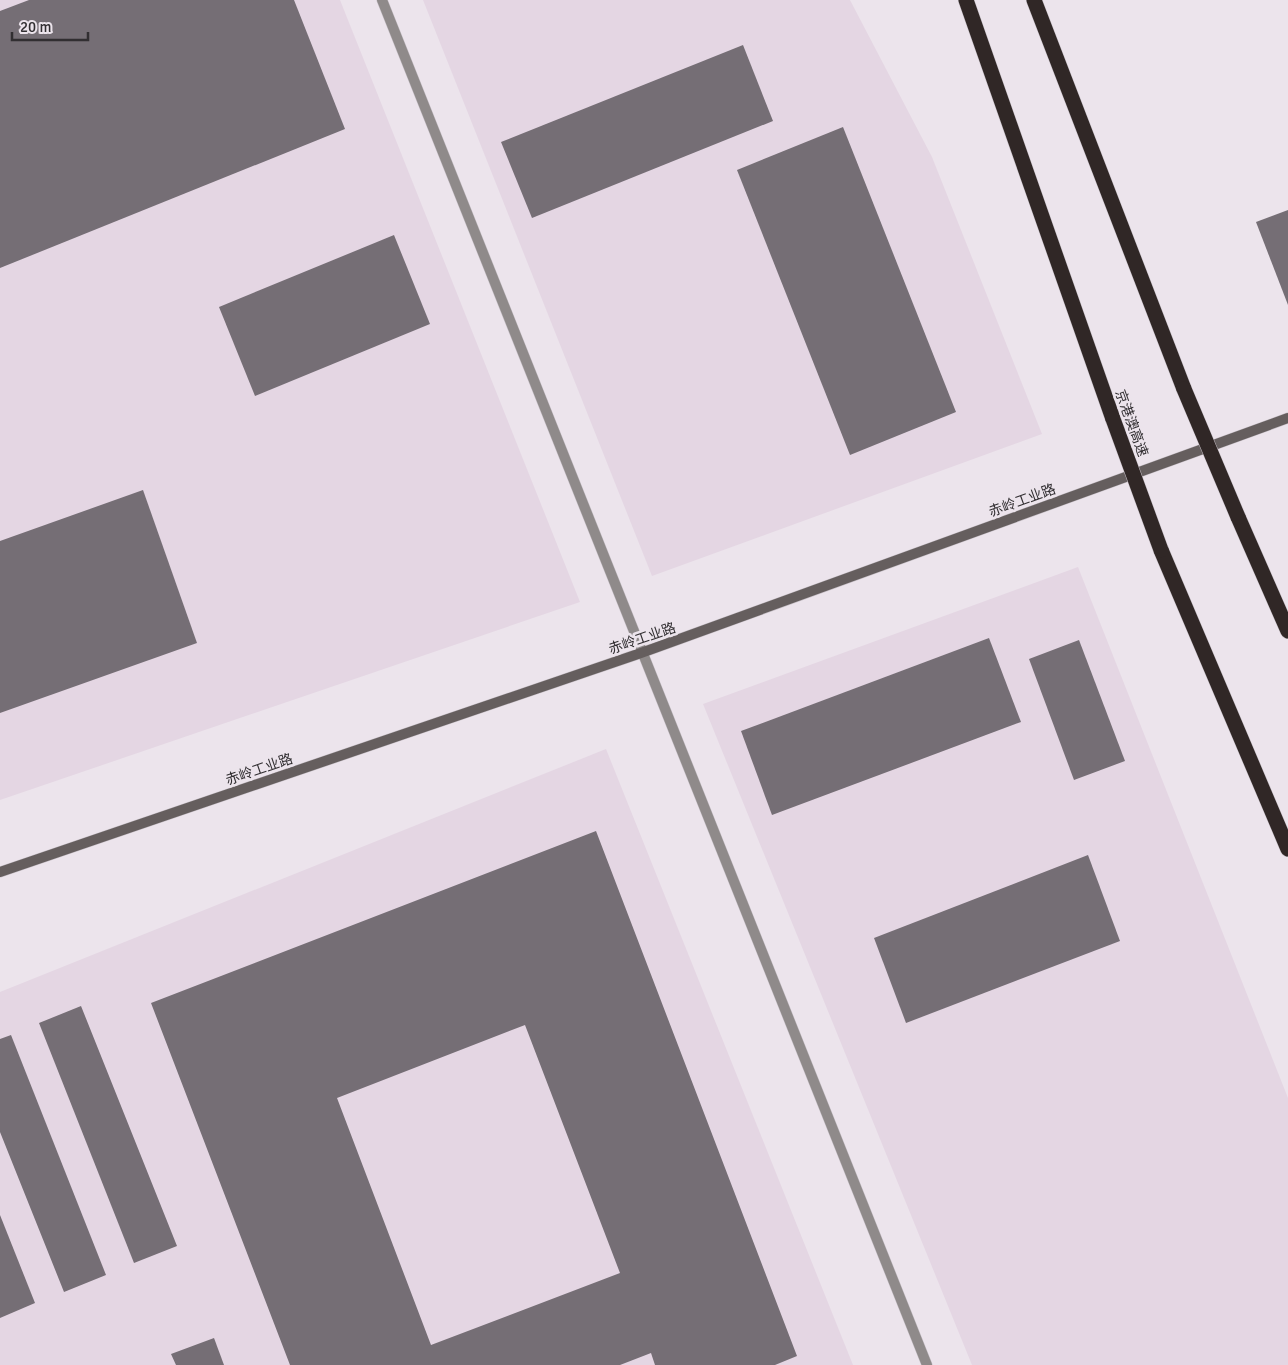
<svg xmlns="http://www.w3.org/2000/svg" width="1288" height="1365" font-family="Signika,'Noto Sans SC',sans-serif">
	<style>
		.built { fill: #e4d6e3 }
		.building { fill: #756e75; fill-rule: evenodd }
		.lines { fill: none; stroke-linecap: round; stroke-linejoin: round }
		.street-casing { stroke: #c7c0c7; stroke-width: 11 }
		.secondary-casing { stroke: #c7c0c7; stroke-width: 11 }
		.highway-casing { stroke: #c7c0c7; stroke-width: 16 }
		.street { stroke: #8f8a8a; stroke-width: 10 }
		.secondary { stroke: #655e5e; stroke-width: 10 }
		.highway { stroke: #302726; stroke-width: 15 }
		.highway-bridge-casing { stroke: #c7c0c7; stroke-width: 16; stroke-linecap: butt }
		.highway-bridge { stroke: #302726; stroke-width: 15 }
		.labels { text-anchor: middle; stroke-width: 5; stroke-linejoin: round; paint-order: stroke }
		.street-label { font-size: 14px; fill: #312e31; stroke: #ece4ec }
	</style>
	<rect width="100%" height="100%" fill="#ece4ec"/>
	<g class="built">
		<path d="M0,0H340L580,602L0,800Z"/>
		<path d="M423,0H850L932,157L1042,434L652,576Z"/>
		<path d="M1078,567L1288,1098V1365H972L703,704Z"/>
		<path d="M606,749L853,1365H0V992Z"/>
	</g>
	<g class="building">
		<path d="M29,0H294L345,129L0,268V11Z"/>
		<path d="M743,45L773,121L532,218L501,142Z"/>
		<path d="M843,127L956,412L850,455L737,170Z"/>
		<path d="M1288,210V305L1256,222Z"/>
		<path d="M394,235L430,324L255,396L219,307Z"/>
		<path d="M143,490L197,643L0,713V541Z"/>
		<path d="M989,638L1021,722L772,815L741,731Z"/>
		<path d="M1079,640L1125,761L1074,780L1029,659Z"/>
		<path d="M596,831L797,1356L775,1365H655L651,1353L620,1365H290L151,1003ZM525,1025L620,1273L431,1345L337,1098Z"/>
		<path d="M1088,855L1120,941L906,1023L874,938Z"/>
		<path d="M81,1006L177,1246L134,1263L39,1023Z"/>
		<path d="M11,1035L106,1275L64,1292L0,1132V1039Z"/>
		<path d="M0,1215L35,1303L0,1318Z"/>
		<path d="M214,1338L224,1365H176L171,1354Z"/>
	</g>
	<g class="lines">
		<g class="street-casing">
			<path id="street" d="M382,0L927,1365"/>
		</g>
		<g class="secondary-casing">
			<path id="secondary" d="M0,872L641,653L1288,418"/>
		</g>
		<g class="highway-casing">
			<g id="highway">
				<path d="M966,0L1113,419"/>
				<path d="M1034,0L1184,389"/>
				<path d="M1238,517L1288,631"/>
				<path d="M1161,550L1288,849"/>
			</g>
		</g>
		<use href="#street" class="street"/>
		<use href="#secondary" class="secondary"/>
		<use href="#highway" class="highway"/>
		<g class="highway-bridge-casing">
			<g id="highway-bridge">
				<path d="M1184,389L1238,517"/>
				<path d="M1113,419L1161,550"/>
			</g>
		</g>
		<use href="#highway-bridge" class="highway-bridge"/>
	</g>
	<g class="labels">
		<g class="street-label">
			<text transform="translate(1132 423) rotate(70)" y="5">京港澳高速</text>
			<text transform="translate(1022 500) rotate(-20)" y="5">赤岭工业路</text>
			<text transform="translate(642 638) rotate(-19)" y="5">赤岭工业路</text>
			<text transform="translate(259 769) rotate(-19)" y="5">赤岭工业路</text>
		</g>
	</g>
	<path d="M12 32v8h76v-8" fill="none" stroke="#312e31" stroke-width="2.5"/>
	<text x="20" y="32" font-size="15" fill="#312e31" stroke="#ece4ec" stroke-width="4" paint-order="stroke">20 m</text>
</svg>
